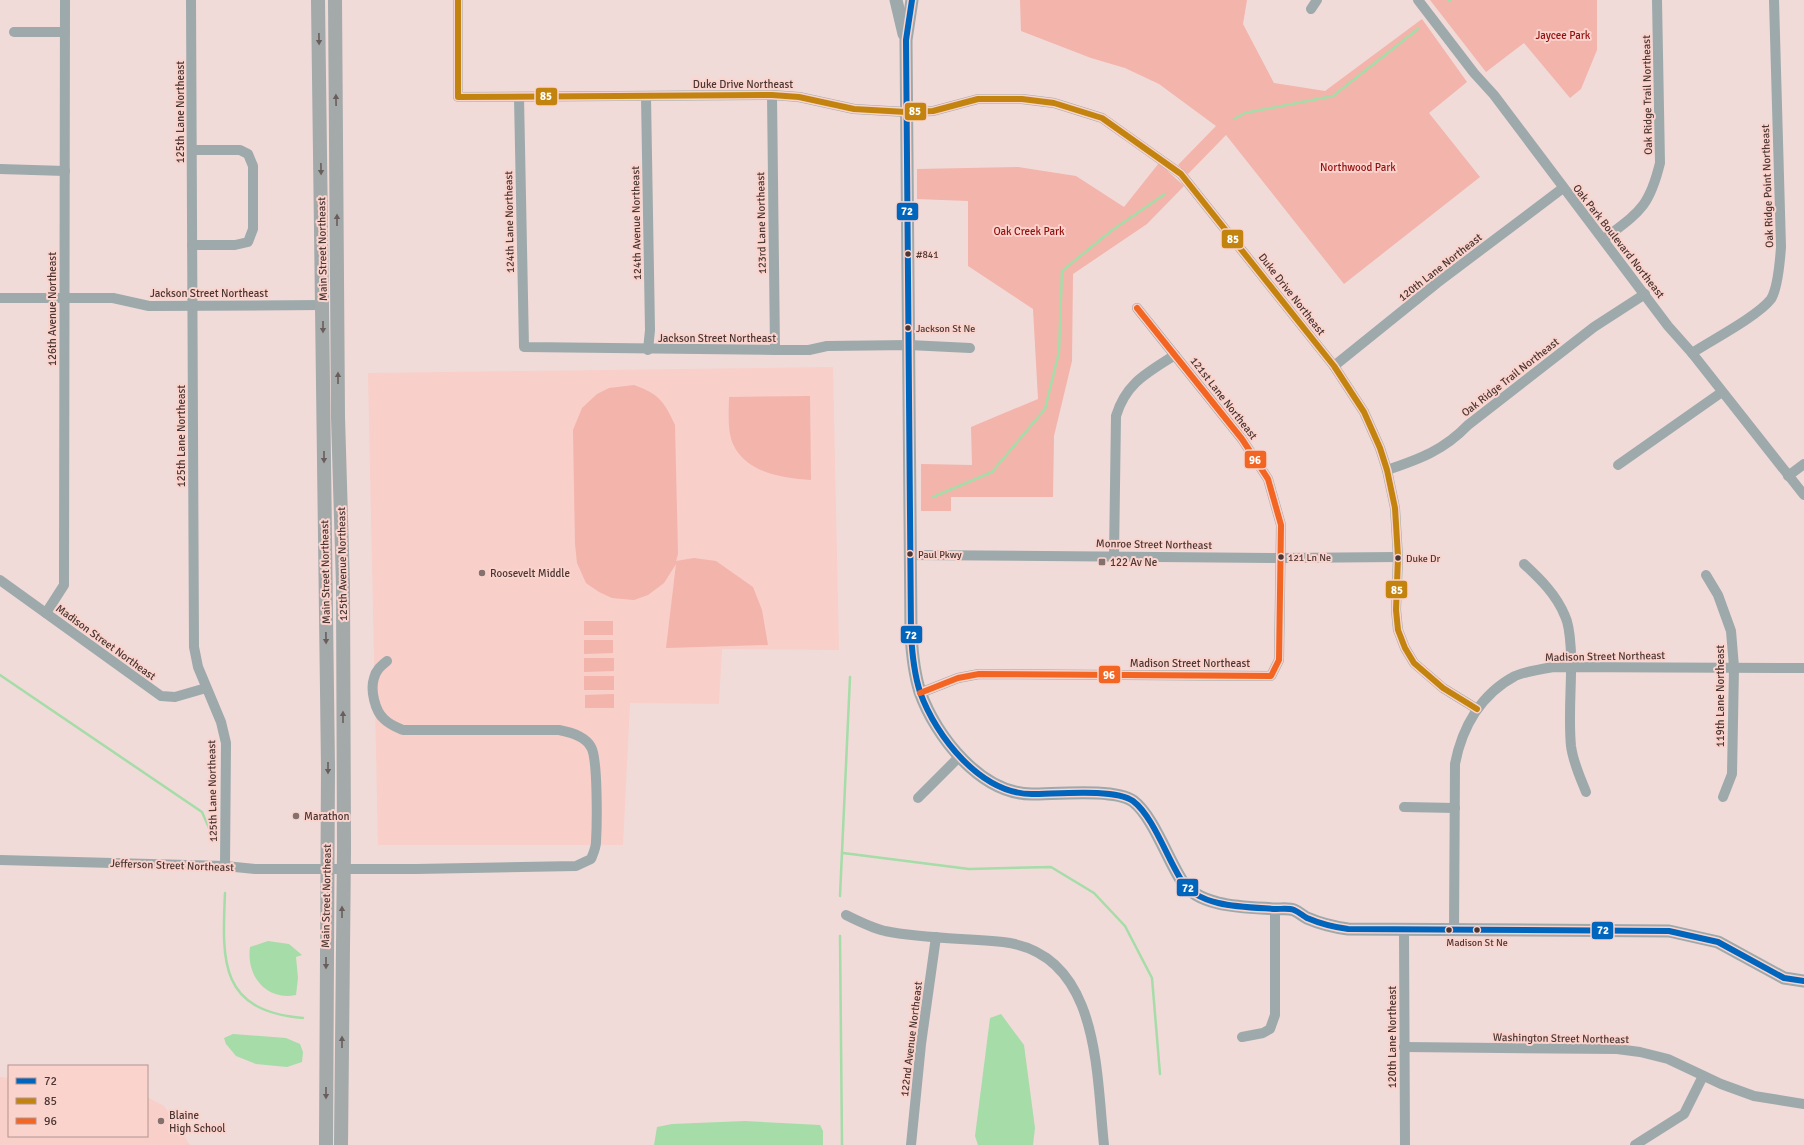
<svg xmlns="http://www.w3.org/2000/svg" width="1804" height="1145" font-family="Signika,sans-serif">
	<style>
		.built { fill: #f8cfc9 }
		.green { fill: #f2b4ab }
		.water { fill: #a5dca8 }
		.lines { fill: none; stroke-linecap: round; stroke-linejoin: round }
		.stream { stroke: #a5dca8; stroke-width: 2.5 }
		.minor { stroke: #9ea9ab; stroke-width: 10 }
		.tertiary { stroke: #9ea9ab; stroke-width: 13 }
		.secondary { stroke: #a4a9aa; stroke-width: 14 }
		.bus-1-casing { stroke: #fbd3cd; stroke-width: 9 }
		.bus-2-casing { stroke: #fbd3cd; stroke-width: 9 }
		.bus-3-casing { stroke: #fbd3cd; stroke-width: 9 }
		.bus-1 { stroke: #0065bd; stroke-width: 6 }
		.bus-2 { stroke: #c3840f; stroke-width: 6 }
		.bus-3 { stroke: #f26522; stroke-width: 6 }
		.oneway { fill: #6a5e5d }
		.bus-dot { fill: #4a3633; stroke: #fbd3cd; stroke-width: 1.5 }
		.poi-dot { fill: #84706d; stroke: #fbd3cd; stroke-width: 1.5 }
		.labels { text-anchor: middle; stroke-width: 4; stroke-linejoin: round; paint-order: stroke }
		.bus-label { font-size: 10px; fill: #4a3633; stroke: #fbd3cd; text-anchor: start }
		.park-label { font-size: 11px; fill: #930f0e; stroke: #fbd3cd }
		.street-label { font-size: 11px; fill: #4a3633; stroke: #fbd3cd }
		.poi-label { font-size: 11px; fill: #4a3633; stroke: #fbd3cd; text-anchor: start }
		.line-badge { stroke: #fbd3cd; stroke-width: 1.5 }
		.badge-label { font-size: 11px; text-anchor: middle; font-weight: bold; fill: #fff }
	</style>
	<rect width="100%" height="100%" fill="#f0dbd8"/>
	<g class="built">
		<path d="M833,367L839,650L722,649L719,704L630,703L623,845H378L368,373Z"/>
		<path d="M0,1077L9,1078V1136H147V1097L164,1106L190,1145H0Z"/>
	</g>
	<g class="green">
		<path d="M1020,0H1247L1243,24L1274,83L1325,91L1422,19L1467,82L1429,113L1480,177L1344,284L1226,135L1188,174L1178,165L1216,126L1159,84L1125,68L1091,58L1021,31Z"/>
		<path d="M1430,0H1597V50L1581,89L1570,98L1524,43L1486,72Z"/>
		<path d="M1159,163L1184,186L1147,224L1073,274L1072,361L1054,436L1053,497H951V511H921V464L972,465L971,427L1038,399L1033,309L968,266V201L917,199V169L1018,167L1076,176L1124,207Z"/>
		<path d="M634,385C659,394 664,401 675,425L678,554L676,561L694,558L716,561L753,587L762,610L768,645L666,648L676,564L664,583L648,595L634,600L612,598L599,592L586,583L577,563L575,544L573,430L582,408L597,394L609,388Z"/>
		<path d="M810,396L811,480C783,478 746,473 733,444C727,430 729,411 729,397Z"/>
		<rect x="584" y="621" width="29" height="14"/>
		<path d="M584,640H613V653L584,654Z"/>
		<path d="M584,658H614V671L584,672Z"/>
		<rect x="584" y="676" width="30" height="14"/>
		<path d="M614,694V708H585V695Z"/>
	</g>
	<g class="water">
		<path d="M268,941L289,944L302,955L296,957L298,978L296,995C266,1001 246,976 250,947Z"/>
		<path d="M1001,1014L1024,1045L1035,1128L1033,1145H978L975,1136L990,1018Z"/>
		<path d="M233,1034L286,1038L300,1044L303,1052L302,1062L287,1067L256,1064L236,1056L226,1044L224,1038Z"/>
		<path d="M745,1121L820,1125L823,1131V1145H654L657,1127L672,1124Z"/>
	</g>
	<g class="lines">
		<g class="stream">
			<path d="M1449,1L1450,0"/>
			<path d="M1234,119L1245,113L1333,96L1418,29"/>
			<path d="M933,497L992,472L1045,409L1059,352L1062,271L1111,231L1165,194"/>
			<path d="M0,675L202,812L209,828"/>
			<path d="M843,853L969,869L1051,867L1094,893L1125,926L1152,978L1160,1074"/>
			<path d="M225,893C222,961 219,1011 303,1018"/>
			<path d="M840,896L850,677"/>
			<path d="M840,936L842,1145"/>
		</g>
		<g class="minor">
			<path d="M191,0L194,647L198,667L221,722L226,743L225,866"/>
			<path d="M458,0V97L772,95L799,97L854,109L906,112L933,111L978,99H1022L1054,103L1102,118L1181,174L1334,366L1364,412L1380,448L1387,470L1395,508L1398,557L1396,610L1398,630L1405,648L1414,663L1443,688L1477,709"/>
			<path d="M1418,0L1474,73L1494,95L1668,326L1692,353L1804,495"/>
			<path d="M1311,9L1317,0"/>
			<path d="M14,32H65"/>
			<path d="M772,95L775,350"/>
			<path d="M519,97L524,347L775,350H809L827,346L909,345L970,348"/>
			<path d="M646,97L650,330L648,350"/>
			<path d="M0,169L65,171"/>
			<path d="M1604,239C1639,212 1649,208 1660,163L1657,0"/>
			<path d="M192,245H235L248,242L253,229V166L248,154L240,150H192"/>
			<path d="M0,298H113L149,306L323,305"/>
			<path d="M1692,353C1712,340 1758,316 1771,299C1778,288 1780,261 1781,247L1774,0"/>
			<path d="M1334,366L1437,283L1563,188"/>
			<path d="M1618,465L1722,392"/>
			<path d="M1387,470C1420,459 1444,450 1468,425L1594,327L1645,294"/>
			<path d="M1788,476L1804,464"/>
			<path d="M911,555L1281,558L1398,557"/>
			<path d="M1114,556L1116,416C1126,383 1147,373 1175,355"/>
			<path d="M1524,564C1540,579 1556,594 1565,616C1570,626 1570,640 1571,652C1572,683 1568,715 1571,746C1573,762 1580,777 1586,792"/>
			<path d="M1706,575L1718,595L1731,631L1734,667L1732,774L1723,797"/>
			<path d="M0,580L161,696L175,697L206,688"/>
			<path d="M46,613L64,585L65,0"/>
			<path d="M920,693L958,678L979,674L1271,676L1279,660L1281,525L1268,479L1242,439L1137,308"/>
			<path d="M918,798L959,757"/>
			<path d="M1404,807L1455,808"/>
			<path d="M0,860L225,866L255,869H416L576,866L591,859C593,854 596,848 596,842C597,825 598,758 591,747C585,736 570,732 559,730H403C396,727 390,725 384,719C375,711 370,690 374,678C376,670 381,666 387,661"/>
			<path d="M846,915C858,921 872,928 885,931C924,939 964,938 1003,942C1100,953 1096,1072 1104,1145"/>
			<path d="M1404,930L1405,1145"/>
			<path d="M1454,930L1455,764C1462,727 1481,694 1515,676C1527,671 1541,669 1554,667L1804,668"/>
			<path d="M1242,1037L1263,1033L1270,1029L1275,1015V909"/>
			<path d="M1404,1047L1617,1049L1640,1052L1668,1059L1721,1084L1754,1096L1804,1104"/>
			<path d="M911,1145L921,1044L936,937"/>
			<path d="M1635,1145L1684,1114L1703,1076"/>
		</g>
		<g class="tertiary">
			<path d="M896,0L904,34"/>
			<path d="M912,0L906,40L911,633C912,653 914,673 920,692C936,737 981,794 1032,794C1056,794 1115,788 1133,801C1153,816 1168,860 1182,881C1199,908 1247,907 1276,909C1282,909 1289,908 1294,910C1299,912 1303,916 1307,918C1321,924 1333,927 1348,929L1669,931L1718,942L1784,978L1804,981"/>
		</g>
		<g class="secondary">
			<path d="M318,0L328,767L326,1145"/>
			<path d="M335,0L338,417L343,585L344,849L341,1145"/>
		</g>
		<g class="bus-1-casing">
			<path id="bus-1" d="M912,0L906,40L911,633C912,653 914,673 920,692C936,737 981,794 1032,794C1056,794 1115,788 1133,801C1153,816 1168,860 1182,881C1199,908 1247,907 1276,909C1282,909 1289,908 1294,910C1299,912 1303,916 1307,918C1321,924 1333,927 1348,929L1669,931L1718,942L1784,978L1804,981"/>
		</g>
		<g class="bus-2-casing">
			<path id="bus-2" d="M458,0V97L772,95L799,97L854,109L906,112L933,111L978,99H1022L1054,103L1102,118L1181,174L1334,366L1364,412L1380,448L1387,470L1395,508L1398,557L1396,610L1398,630L1405,648L1414,663L1443,688L1477,709"/>
		</g>
		<g class="bus-3-casing">
			<path id="bus-3" d="M920,693L958,678L979,674L1271,676L1279,660L1281,525L1268,479L1242,439L1137,308"/>
		</g>
		<use href="#bus-1" class="bus-1"/>
		<use href="#bus-2" class="bus-2"/>
		<use href="#bus-3" class="bus-3"/>
	</g>
	<defs><path id="oneway-solid" d="M-6-.8H1V-3.2L6.5 0L1 3.2V.8H-6Z"/></defs>
	<g class="oneway">
		<use href="#oneway-solid" transform="translate(319 39) rotate(89)"/>
		<use href="#oneway-solid" transform="translate(336 100) rotate(-91)"/>
		<use href="#oneway-solid" transform="translate(321 169) rotate(89)"/>
		<use href="#oneway-solid" transform="translate(337 220) rotate(-90)"/>
		<use href="#oneway-solid" transform="translate(323 327) rotate(90)"/>
		<use href="#oneway-solid" transform="translate(338 378) rotate(-90)"/>
		<use href="#oneway-solid" transform="translate(324 457) rotate(90)"/>
		<use href="#oneway-solid" transform="translate(326 638) rotate(89)"/>
		<use href="#oneway-solid" transform="translate(343 717) rotate(-90)"/>
		<use href="#oneway-solid" transform="translate(328 768) rotate(90)"/>
		<use href="#oneway-solid" transform="translate(342 912) rotate(-90)"/>
		<use href="#oneway-solid" transform="translate(326 963) rotate(90)"/>
		<use href="#oneway-solid" transform="translate(342 1042) rotate(-90)"/>
		<use href="#oneway-solid" transform="translate(326 1093) rotate(90)"/>
	</g>
	<g class="bus-dot">
		<circle cx="908" cy="254" r="3.5"/>
		<circle cx="908" cy="328" r="3.5"/>
		<circle cx="910" cy="554" r="3.5"/>
		<circle cx="1281" cy="557" r="3.5"/>
		<circle cx="1398" cy="558" r="3.5"/>
		<circle cx="1449" cy="930" r="3.5"/>
		<circle cx="1477" cy="930" r="3.5"/>
	</g>
	<g class="poi-dot">
		<rect x="1098" y="558" width="8" height="8" rx="2"/>
		<circle cx="482" cy="573" r="4"/>
		<circle cx="296" cy="816" r="4"/>
		<circle cx="161" cy="1121" r="4"/>
	</g>
	<g class="labels">
		<g class="bus-label">
			<text x="916" y="258">#841</text>
			<text x="916" y="332">Jackson St Ne</text>
			<text x="918" y="558">Paul Pkwy</text>
			<text x="1288" y="561">121 Ln Ne</text>
			<text x="1406" y="562">Duke Dr</text>
			<text x="1477" y="946" text-anchor="middle">Madison St Ne</text>
		</g>
		<g class="park-label">
			<text x="1563" y="39">Jaycee Park</text>
			<text x="1358" y="171">Northwood Park</text>
			<text x="1029" y="235">Oak Creek Park</text>
		</g>
		<g class="street-label">
			<text x="743" y="88">Duke Drive Northeast</text>
			<text transform="translate(1647 95) rotate(-91)" y="4">Oak Ridge Trail Northeast</text>
			<text transform="translate(180 112) rotate(-90)" y="4">125th Lane Northeast</text>
			<text transform="translate(1767 186) rotate(-92)" y="4">Oak Ridge Point Northeast</text>
			<text transform="translate(509 222) rotate(-91)" y="4">124th Lane Northeast</text>
			<text transform="translate(636 223) rotate(-91)" y="4">124th Avenue Northeast</text>
			<text transform="translate(761 223) rotate(-91)" y="4">123rd Lane Northeast</text>
			<text transform="translate(1619 241) rotate(52)" y="4">Oak Park Boulevard Northeast</text>
			<text transform="translate(322 249) rotate(-91)" y="4">Main Street Northeast</text>
			<text transform="translate(1440 267) rotate(-38)" y="4">120th Lane Northeast</text>
			<text x="209" y="297">Jackson Street Northeast</text>
			<text transform="translate(1292 294) rotate(52)" y="4">Duke Drive Northeast</text>
			<text transform="translate(52 309) rotate(-90)" y="4">126th Avenue Northeast</text>
			<text x="717" y="342">Jackson Street Northeast</text>
			<text transform="translate(1510 377) rotate(-38)" y="4">Oak Ridge Trail Northeast</text>
			<text transform="translate(1224 398) rotate(52)" y="4">121st Lane Northeast</text>
			<text transform="translate(181 436) rotate(-90)" y="4">125th Lane Northeast</text>
			<text transform="translate(1154 544) rotate(1)" y="4">Monroe Street Northeast</text>
			<text transform="translate(342 564) rotate(-91)" y="4">125th Avenue Northeast</text>
			<text transform="translate(325 572) rotate(-91)" y="4">Main Street Northeast</text>
			<text transform="translate(106 642) rotate(36)" y="4">Madison Street Northeast</text>
			<text transform="translate(1605 656) rotate(-1)" y="4">Madison Street Northeast</text>
			<text x="1190" y="667">Madison Street Northeast</text>
			<text transform="translate(1720 696) rotate(-90)" y="4">119th Lane Northeast</text>
			<text transform="translate(212 791) rotate(-91)" y="4">125th Lane Northeast</text>
			<text transform="translate(172 865) rotate(2)" y="4">Jefferson Street Northeast</text>
			<text transform="translate(326 896) rotate(-89)" y="4">Main Street Northeast</text>
			<text transform="translate(1392 1037) rotate(-90)" y="4">120th Lane Northeast</text>
			<text transform="translate(1561 1038) rotate(1)" y="4">Washington Street Northeast</text>
			<text transform="translate(911 1039) rotate(-83)" y="4">122nd Avenue Northeast</text>
		</g>
		<g class="poi-label">
			<text x="1110" y="566">122 Av Ne</text>
			<text x="490" y="577">Roosevelt Middle</text>
			<text x="304" y="820">Marathon</text>
			<text x="169" y="1119">Blaine<tspan x="169" dy="13">High School</tspan></text>
		</g>
	</g>
	<g class="line-badge">
		<rect x="535" y="87" width="23" height="19" rx="4" fill="#c3840f"/>
		<rect x="904" y="102" width="23" height="19" rx="4" fill="#c3840f"/>
		<rect x="896" y="202" width="23" height="19" rx="4" fill="#0065bd"/>
		<rect x="1221" y="229" width="23" height="20" rx="4" fill="#c3840f"/>
		<rect x="1244" y="450" width="23" height="19" rx="4" fill="#f26522"/>
		<rect x="1385" y="580" width="23" height="19" rx="4" fill="#c3840f"/>
		<rect x="900" y="625" width="23" height="19" rx="4" fill="#0065bd"/>
		<rect x="1098" y="665" width="23" height="19" rx="4" fill="#f26522"/>
		<rect x="1176" y="878" width="23" height="19" rx="4" fill="#0065bd"/>
		<rect x="1591" y="921" width="23" height="19" rx="4" fill="#0065bd"/>
	</g>
	<g class="badge-label">
		<text x="546" y="100">85</text>
		<text x="915" y="115">85</text>
		<text x="907" y="215">72</text>
		<text x="1233" y="243">85</text>
		<text x="1255" y="464">96</text>
		<text x="1397" y="594">85</text>
		<text x="911" y="639">72</text>
		<text x="1109" y="679">96</text>
		<text x="1188" y="892">72</text>
		<text x="1603" y="934">72</text>
	</g>
	<rect x="8" y="1065" width="140" height="72" fill="#fbd3cd" stroke="#b4948f"/>
	<rect x="16" y="1078" width="20" height="6" fill="#0065bd" stroke="#b4948f"/>
	<text x="44" y="1085" font-size="12" fill="#4a3633">72</text>
	<rect x="16" y="1098" width="20" height="6" fill="#c3840f" stroke="#b4948f"/>
	<text x="44" y="1105" font-size="12" fill="#4a3633">85</text>
	<rect x="16" y="1118" width="20" height="6" fill="#f26522" stroke="#b4948f"/>
	<text x="44" y="1125" font-size="12" fill="#4a3633">96</text>
</svg>
